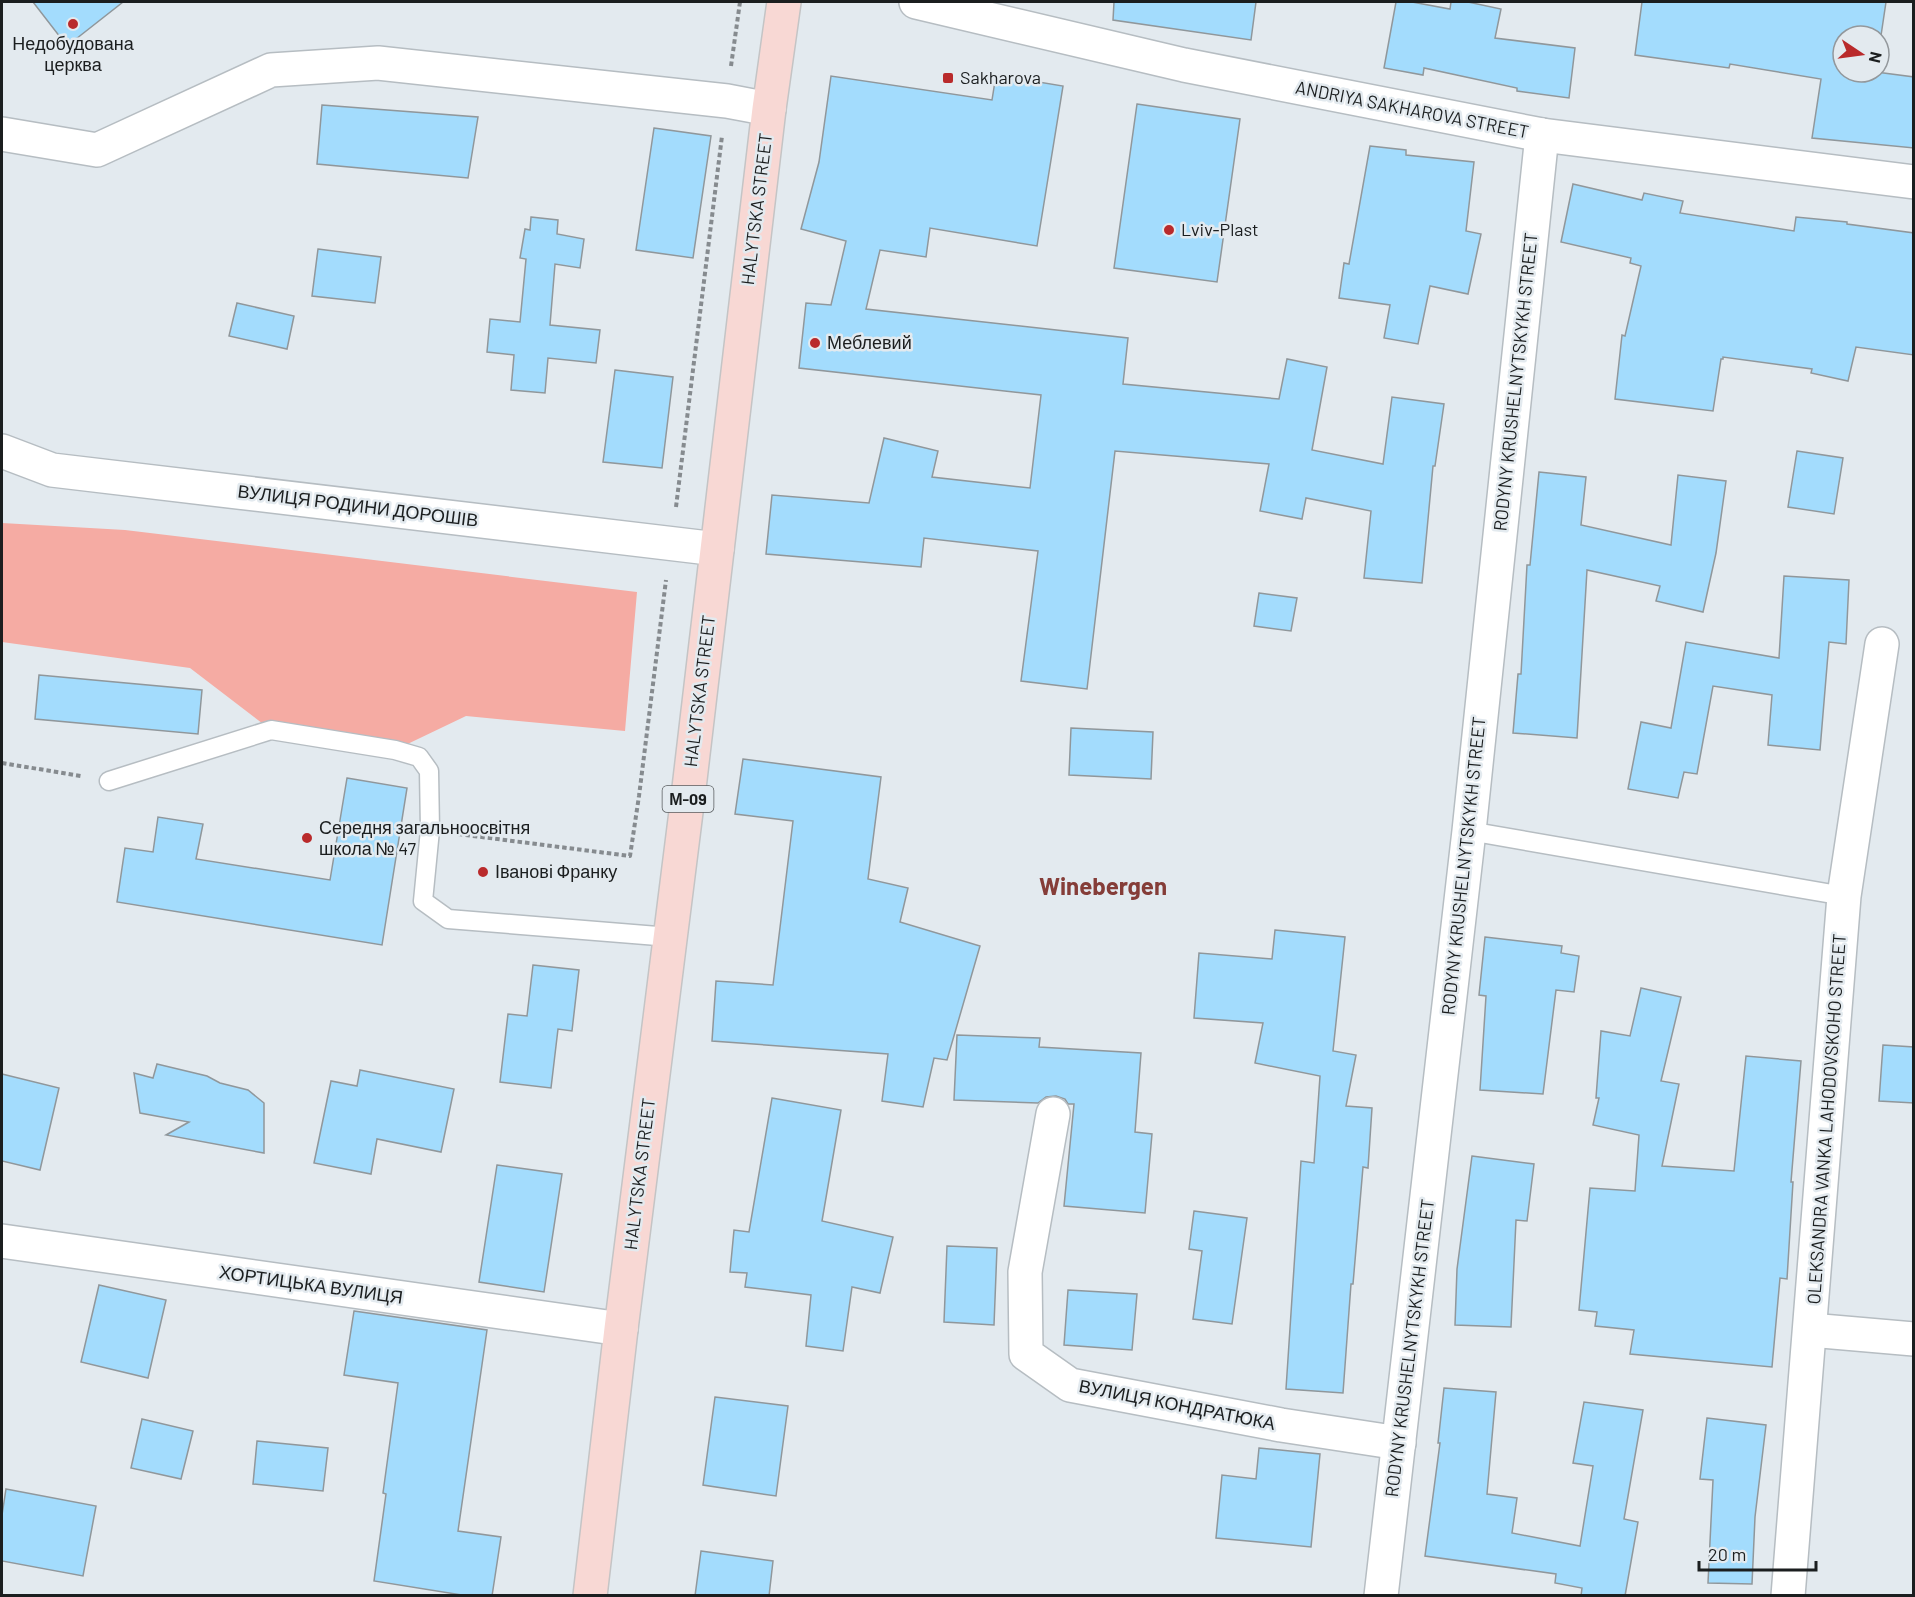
<svg xmlns="http://www.w3.org/2000/svg" width="1915" height="1597" font-family="Barlow,sans-serif">
	<style>
		.green { fill: #f5aba3 }
		.building { fill: #a3dcfd; stroke: #90979b; stroke-width: 1.5 }
		.lines { fill: none; stroke-linecap: round; stroke-linejoin: round }
		.lane-casing { stroke: #b6bdc2; stroke-width: 21 }
		.street-casing { stroke: #b6bdc2; stroke-width: 36 }
		.primary-casing { stroke: #c4c4c5; stroke-width: 36 }
		.path { stroke: #868b8f; stroke-width: 4; stroke-dasharray: 4.5 3; stroke-linecap: butt }
		.lane { stroke: #fff; stroke-width: 18 }
		.street { stroke: #fff; stroke-width: 33 }
		.primary { stroke: #f8d8d4; stroke-width: 33 }
		.poi-dot { fill: #b92a2b; stroke: #e3eaef; stroke-width: 2 }
		.labels { text-anchor: middle; stroke-width: 5; stroke-linejoin: round; paint-order: stroke }
		.shield { fill: #e3eaef; stroke: #575b5d; stroke-width: 1.5 }
		.shield-label { font-size: 16px; font-weight: bold; fill: #1b1e1f }
		.poi-label { font-size: 18px; fill: #1b1e1f; stroke: #e3eaef; text-anchor: start }
		.street-label { font-size: 18px; fill: #1b1e1f; stroke: #e3eaef }
		.district-label { font-size: 24px; font-weight: bold; fill: #853d38; stroke: #e3eaef }
	</style>
	<rect width="100%" height="100%" fill="#e3eaef"/>
	<path class="green" d="M2,523L125,530L637,592L625,731L466,716L395,750L271,730L190,668L2,642Z"/>
	<g class="building">
		<path d="M33,2H123L67,46Z"/>
		<path d="M1114,2H1256L1251,40L1113,20Z"/>
		<path d="M1396,2H1412L1450,9L1451,2H1468L1501,9L1495,38L1575,48L1569,98L1517,91V88L1424,68L1423,75L1384,68Z"/>
		<path d="M1642,2H1886L1879,49V36H1843V72H1876L1914,77V148L1812,138L1821,79L1730,64L1729,68L1635,55Z"/>
		<path d="M996,75L1063,86L1037,246L930,228L926,257L880,250L866,309L1128,338L1123,384L1279,399L1287,359L1327,367L1312,450L1383,464L1392,397L1444,404L1435,466H1433L1422,583L1364,578L1371,511L1306,498L1302,519L1260,511L1269,464L1115,451L1087,689L1021,681L1038,551L924,538L921,567L766,554L772,495L869,503L884,438L938,451L932,477L1030,488L1041,395L799,368L806,303L831,305L846,241L801,229L819,162L831,76L992,100Z"/>
		<path d="M1137,104L1240,119L1217,282L1114,268Z"/>
		<path d="M322,105L478,117L468,178L317,164Z"/>
		<path d="M654,128L711,136L693,258L636,250Z"/>
		<path d="M1370,146L1406,150V155L1474,162L1466,231L1481,234L1468,294L1430,286L1418,344L1384,338L1390,305L1339,298L1344,263L1349,264Z"/>
		<path d="M1573,184L1642,200L1644,193L1683,201L1680,213L1794,231L1796,217L1847,222V224L1914,233V355L1856,347L1848,381L1811,373L1812,369L1723,357V359H1721L1713,411L1615,399L1622,335L1625,336L1641,266L1630,263L1631,258L1561,242Z"/>
		<path d="M531,217L558,220L557,234L584,239L580,268L555,264L550,325L600,330L596,363L548,358L545,393L511,390L514,355L487,352L490,319L520,322L526,259L520,258L525,229L530,230Z"/>
		<path d="M318,249L381,257L375,303L312,296Z"/>
		<path d="M237,303L294,316L287,349L229,336Z"/>
		<path d="M615,370L673,377L662,468L603,462Z"/>
		<path d="M1797,451L1843,458L1834,514L1788,507Z"/>
		<path d="M1539,472L1586,477L1581,525L1671,545L1678,475L1726,481L1716,553L1703,612L1656,601L1660,586L1587,570L1577,738L1513,733L1518,674H1521L1527,565H1530Z"/>
		<path d="M1784,576L1849,580L1846,644L1829,642L1820,750L1768,745L1772,695L1713,686L1697,774L1684,772L1678,798L1628,789L1641,722L1671,728L1686,642L1779,658Z"/>
		<path d="M1259,593L1297,598L1291,631L1254,626Z"/>
		<path d="M39,675L202,690L198,734L35,719Z"/>
		<path d="M1071,728L1153,732L1151,779L1069,775Z"/>
		<path d="M743,759L881,777L868,879L908,888L900,922L980,946L947,1060L934,1058L923,1107L882,1101L888,1054L712,1041L716,981L773,985L793,821L735,814Z"/>
		<path d="M347,778L407,788L382,945L117,902L125,848L153,852L158,817L203,824L196,859L330,880Z"/>
		<path d="M1275,930L1345,937L1333,1051L1356,1055L1346,1106L1372,1108L1368,1168L1363,1167L1353,1284H1351L1343,1393L1286,1389L1301,1161L1314,1163L1320,1076L1255,1063L1263,1023L1194,1018L1199,953L1272,959Z"/>
		<path d="M1485,937L1562,946L1561,953L1579,956L1574,992L1556,990L1543,1094L1480,1090L1486,996L1479,995Z"/>
		<path d="M533,965L579,970L572,1031L558,1029L551,1088L500,1082L508,1014L527,1016Z"/>
		<path d="M1641,988L1681,997L1661,1081L1679,1084L1662,1166L1734,1171L1746,1056L1801,1061L1791,1182H1793L1787,1279L1780,1278L1772,1367L1630,1354L1634,1330L1595,1326L1597,1312L1579,1310L1590,1188L1635,1191L1639,1135L1593,1125L1599,1098H1596L1601,1031L1630,1036Z"/>
		<path d="M957,1035L1040,1038L1039,1047L1141,1053L1135,1132L1152,1134L1145,1213L1064,1206L1074,1104H1068L1065,1099L1056,1096L1046,1097L1038,1103L954,1100Z"/>
		<path d="M1883,1045L1914,1047V1103L1879,1101Z"/>
		<path d="M157,1064L207,1076L220,1083L248,1090L264,1103V1153L166,1135L189,1122L140,1113L134,1073L153,1078Z"/>
		<path d="M360,1070L454,1089L441,1152L377,1139L371,1174L314,1163L331,1081L357,1086Z"/>
		<path d="M2,1074L59,1088L40,1170L2,1161Z"/>
		<path d="M772,1098L841,1110L822,1221L893,1237L880,1293L852,1287L843,1351L806,1346L811,1295L745,1287L747,1273L730,1272L734,1230L749,1232Z"/>
		<path d="M1472,1156L1534,1164L1527,1221L1516,1220L1511,1327L1455,1325L1457,1269Z"/>
		<path d="M497,1165L562,1174L544,1292L479,1282Z"/>
		<path d="M1194,1211L1247,1218L1232,1324L1193,1319L1202,1251L1189,1249Z"/>
		<path d="M947,1246L997,1248L994,1325L944,1322Z"/>
		<path d="M99,1285L166,1300L148,1378L81,1362Z"/>
		<path d="M1068,1290L1137,1294L1132,1350L1064,1345Z"/>
		<path d="M354,1311L487,1330L458,1531L501,1537L492,1596H468L374,1581L386,1494L383,1493L398,1383L344,1375Z"/>
		<path d="M1444,1388L1496,1392L1487,1494L1517,1498L1512,1533L1580,1546L1593,1466L1573,1463L1584,1402L1643,1410L1624,1519L1638,1522L1625,1596H1581L1582,1588L1555,1583L1556,1574L1425,1556L1440,1443H1438Z"/>
		<path d="M715,1397L788,1406L776,1496L703,1485Z"/>
		<path d="M1707,1418L1766,1425L1755,1517L1752,1584L1708,1583L1713,1480L1700,1479Z"/>
		<path d="M142,1419L193,1431L181,1479L131,1468Z"/>
		<path d="M257,1441L328,1448L323,1491L253,1484Z"/>
		<path d="M1259,1448L1320,1454L1311,1547L1216,1538L1222,1475L1256,1479Z"/>
		<path d="M6,1489L96,1506L83,1576L2,1561V1515Z"/>
		<path d="M701,1551L773,1561L769,1596H695Z"/>
	</g>
	<g class="lines">
		<g class="lane-casing">
			<g id="lane">
				<path d="M109,781L271,730L395,750L419,757L429,771L430,830L423,901L448,919L670,937"/>
				<path d="M1469,831L1844,896"/>
			</g>
		</g>
		<g class="street-casing">
			<g id="street">
				<path d="M916,2L1184,65L1542,135L1914,182"/>
				<path d="M2,134L97,150L271,70L378,63L727,101L769,109"/>
				<path d="M2,451L52,470L717,549"/>
				<path d="M1053,1114L1025,1272L1026,1354L1070,1385L1281,1425L1399,1443"/>
				<path d="M2,1241L621,1329"/>
				<path d="M1810,1330L1914,1339"/>
				<path d="M1381,1596L1469,831L1542,135"/>
				<path d="M1788,1596L1844,896L1882,644"/>
			</g>
		</g>
		<g class="primary-casing">
			<path id="primary" d="M590,1596L621,1329L689,788L769,109L784,2"/>
		</g>
		<g class="path">
			<path d="M731,66L740,2"/>
			<path d="M676,507L722,136"/>
			<path d="M2,763L81,776"/>
			<path d="M458,834L630,856L639,796L666,580"/>
		</g>
		<use href="#lane" class="lane"/>
		<use href="#street" class="street"/>
		<use href="#primary" class="primary"/>
	</g>
	<g class="poi-dot">
		<circle cx="73" cy="24" r="6"/>
		<rect x="942" y="72" width="12" height="12" rx="3"/>
		<circle cx="1169" cy="230" r="6"/>
		<circle cx="815" cy="343" r="6"/>
		<circle cx="307" cy="838" r="6"/>
		<circle cx="483" cy="872" r="6"/>
	</g>
	<g class="labels">
		<rect class="shield" x="662.5" y="786" width="51" height="26" rx="4.5"/>
		<g class="shield-label">
			<text x="688" y="805">М-09</text>
		</g>
		<g class="poi-label">
			<text x="73" y="50" text-anchor="middle">Недобудована<tspan x="73" dy="21">церква</tspan></text>
			<text x="960" y="84">Sakharova</text>
			<text x="1181" y="236">Lviv-Plast</text>
			<text x="827" y="349">Меблевий</text>
			<text x="319" y="834">Середня загальноосвітня<tspan x="319" dy="21">школа № 47</tspan></text>
			<text x="495" y="878">Іванові Франку</text>
		</g>
		<g class="street-label">
			<text transform="translate(1412 110) rotate(11)" y="6">ANDRIYA SAKHAROVA STREET</text>
			<text transform="translate(757 209) rotate(-83)" y="6">HALYTSKA STREET</text>
			<text transform="translate(1516 382) rotate(-84)" y="6">RODYNY KRUSHELNYTSKYKH STREET</text>
			<text transform="translate(358 506) rotate(7)" y="6">ВУЛИЦЯ РОДИНИ ДОРОШІВ</text>
			<text transform="translate(700 691) rotate(-83)" y="6">HALYTSKA STREET</text>
			<text transform="translate(1464 866) rotate(-84)" y="6">RODYNY KRUSHELNYTSKYKH STREET</text>
			<text transform="translate(1827 1119) rotate(-86)" y="6">OLEKSANDRA VANKA LAHODOVSKOHO STREET</text>
			<text transform="translate(640 1174) rotate(-83)" y="6">HALYTSKA STREET</text>
			<text transform="translate(311 1285) rotate(8)" y="6">ХОРТИЦЬКА ВУЛИЦЯ</text>
			<text transform="translate(1410 1348) rotate(-83)" y="6">RODYNY KRUSHELNYTSKYKH STREET</text>
			<text transform="translate(1177 1405) rotate(11)" y="6">ВУЛИЦЯ КОНДРАТЮКА</text>
		</g>
		<g class="district-label">
			<text x="1103" y="895">Winebergen</text>
		</g>
	</g>
	<rect width="1915" height="1597" fill="none" stroke="#1b1e1f" stroke-width="6"/>
	<g transform="translate(1861 54) rotate(103)"><circle r="28" fill="#e3eaef" stroke="#93989c" stroke-width="1.5"/>
	<path d="M0-4.5L10 22L0 15L-10 22Z" fill="#b92a2b"/>
	<text y="-9" font-size="16" font-weight="bold" text-anchor="middle" fill="#1b1e1f">N</text>
	</g>
	<path d="M1699 1561v9h117v-9" fill="none" stroke="#1b1e1f" stroke-width="3"/>
	<text x="1708" y="1561" font-size="18" fill="#1b1e1f" stroke="#e3eaef" stroke-width="4.5" paint-order="stroke">20 m</text>
</svg>
